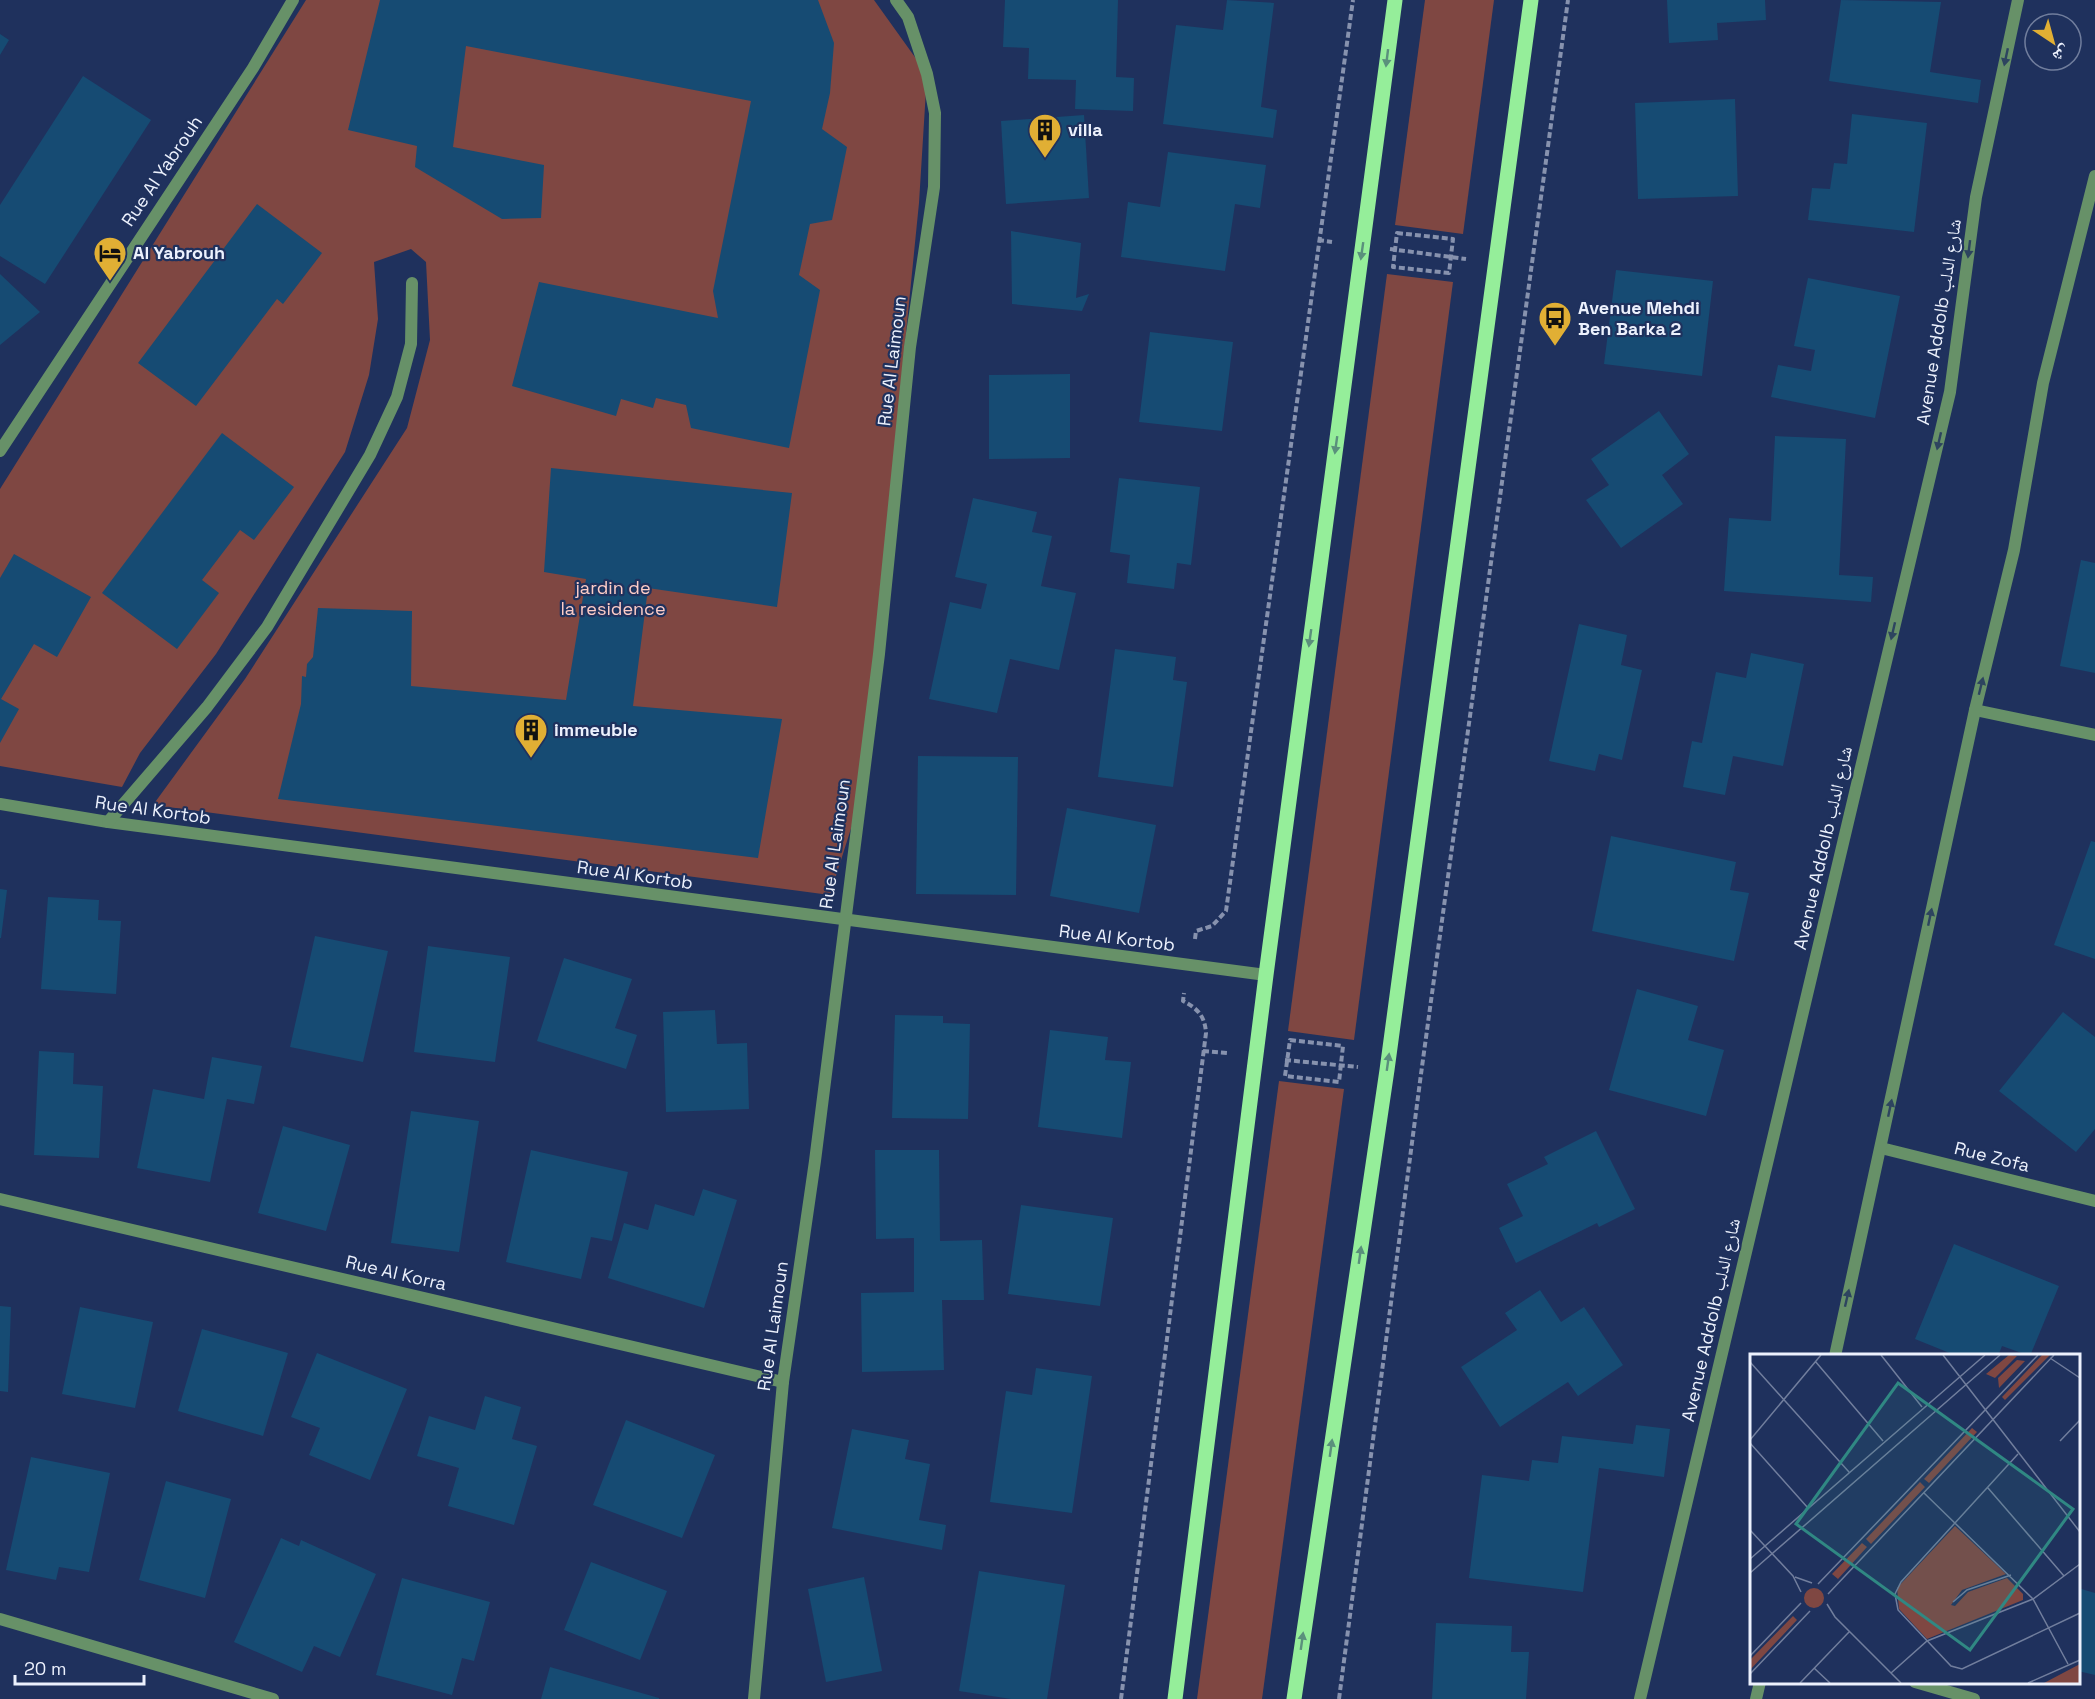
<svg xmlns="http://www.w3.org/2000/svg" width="2095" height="1699" font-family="'Space Grotesk','Noto Naskh Arabic',sans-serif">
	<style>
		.green { fill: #7f4742 }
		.building { fill: #164b73 }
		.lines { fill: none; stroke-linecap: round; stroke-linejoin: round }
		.path { stroke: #8792ae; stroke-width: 4; stroke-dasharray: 6 3; stroke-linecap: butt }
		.minor { stroke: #679168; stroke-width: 12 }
		.primary { stroke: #95ee9a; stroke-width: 15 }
		.oneway { fill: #2d445f }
		.oneway2 { fill: #5a907c }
		.labels { text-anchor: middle; stroke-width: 4.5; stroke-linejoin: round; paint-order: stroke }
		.poi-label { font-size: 18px; font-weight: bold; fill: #ecf1fd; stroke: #1f315d; text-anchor: start }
		.street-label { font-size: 18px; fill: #ecf1fd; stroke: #1f315d }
		.park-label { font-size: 18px; fill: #fdcdc7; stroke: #1f315d }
		.inset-road { fill: none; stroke: #717e9d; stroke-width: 1.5 }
		.view { fill: #308883; fill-opacity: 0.15; stroke: #308883; stroke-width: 3 }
		.inset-edge { fill: none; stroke: #ecf1fd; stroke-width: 3 }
	</style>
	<rect width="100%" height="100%" fill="#1f315d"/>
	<g class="green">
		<path d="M306,0H874L927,74L919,203L859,803L830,895L153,805L245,679L407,428L430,340L426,262L411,249L374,262L378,319L369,375L345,452L216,654L140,753L122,787L0,766V489Z"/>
		<path d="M1425,0H1494L1463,234L1395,225Z"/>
		<path d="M1387,274L1453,282L1354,1040L1288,1031Z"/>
		<path d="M1279,1081L1344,1089L1262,1699H1197Z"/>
	</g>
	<g class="building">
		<path d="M380,0H818L834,43L830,93L822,129L847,147L832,220L810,224L799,275L820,290L789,448L691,428L686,405L656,398L653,408L621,399L616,416L512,386L539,282L718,318L713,291L751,101L466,46L453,147L544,165L541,218L502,219L415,167L417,146L348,130Z"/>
		<path d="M1005,0H1118L1116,77L1134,78L1133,111L1075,109L1076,80L1028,79L1029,48L1003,47Z"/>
		<path d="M1227,0L1274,3L1261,107L1277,110L1273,138L1163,124L1176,25L1223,30Z"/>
		<path d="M1667,0H1765L1766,20L1717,23L1718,40L1669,43Z"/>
		<path d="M1841,0L1941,2L1930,72L1981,80L1978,103L1829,81Z"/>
		<path d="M0,34L9,40L0,55Z"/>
		<path d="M83,76L151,120L45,284L0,256V205Z"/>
		<path d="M1735,99L1738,196L1638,199L1635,103Z"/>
		<path d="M1852,114L1927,123L1914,232L1808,220L1812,188L1830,189L1834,163L1847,164Z"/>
		<path d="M1084,115L1089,198L1006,204L1001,121Z"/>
		<path d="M1168,152L1266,165L1260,208L1235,204L1225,271L1121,257L1128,202L1160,207Z"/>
		<path d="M257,204L322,253L283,304L277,299L196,406L138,363Z"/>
		<path d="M1011,231L1081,243L1076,298L1089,294L1082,311L1012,304Z"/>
		<path d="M1616,270L1713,281L1702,376L1604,364Z"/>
		<path d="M0,274L40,312L0,345Z"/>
		<path d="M1808,278L1900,296L1875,418L1771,397L1778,365L1811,371L1815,350L1794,346Z"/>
		<path d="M1150,332L1233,342L1222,431L1139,422Z"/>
		<path d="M1070,374V458L989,459V375Z"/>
		<path d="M1659,411L1689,454L1662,475L1683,504L1621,548L1586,500L1609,485L1591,459Z"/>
		<path d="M222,433L294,487L254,540L240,530L202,580L219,593L177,649L102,593Z"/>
		<path d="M1775,436L1846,439L1839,575L1873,577L1871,602L1724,591L1729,518L1771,521Z"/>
		<path d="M551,468L792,493L777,607L648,588L633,706L782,719L758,858L278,799L301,704L302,676L306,677L307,664L313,657L318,608L412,611L411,686L566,700L586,579L544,572Z"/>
		<path d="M1119,478L1200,487L1191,565L1177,563L1174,589L1127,583L1130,555L1110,552Z"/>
		<path d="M973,498L1037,512L1032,532L1052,536L1041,586L1076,593L1059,670L1010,659L997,713L929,699L950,602L981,609L987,584L955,577Z"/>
		<path d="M14,554L91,597L57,657L34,644L1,699L19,709L0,743V578Z"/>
		<path d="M2081,560L2095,563V673L2060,666Z"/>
		<path d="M1579,624L1627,635L1621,665L1642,670L1622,760L1599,754L1595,771L1549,761Z"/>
		<path d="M1115,649L1176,657L1173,680L1187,682L1173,787L1098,777Z"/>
		<path d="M1751,653L1804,664L1783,766L1733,756L1725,795L1683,787L1692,741L1702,743L1716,672L1746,678Z"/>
		<path d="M918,756L1018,757L1016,895L916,894Z"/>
		<path d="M1067,808L1156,825L1139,913L1050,896Z"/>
		<path d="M1611,836L1736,862L1730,890L1749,893L1734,961L1592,931Z"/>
		<path d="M2091,841L2095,842V959L2054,945Z"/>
		<path d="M0,889L7,890L1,938H0Z"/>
		<path d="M48,897L99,900L98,920L121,921L116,994L41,989Z"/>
		<path d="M315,936L388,951L363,1062L290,1047Z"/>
		<path d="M428,946L510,957L495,1062L414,1052Z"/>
		<path d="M564,958L632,979L615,1028L637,1035L626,1069L537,1041Z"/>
		<path d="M1637,989L1698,1006L1688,1040L1724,1050L1706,1116L1609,1090Z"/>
		<path d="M715,1010L717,1044L747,1043L749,1109L666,1112L663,1012Z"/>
		<path d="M2063,1012L2095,1037V1129L2076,1152L1999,1091Z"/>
		<path d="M895,1015L943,1016V1023L970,1024L968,1119L892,1118Z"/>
		<path d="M1050,1030L1108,1037L1105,1060L1131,1062L1122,1138L1038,1127Z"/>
		<path d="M39,1051L74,1053L73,1084L103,1086L99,1158L34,1155Z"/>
		<path d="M212,1057L262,1066L254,1104L227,1099L210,1182L137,1168L153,1089L204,1099Z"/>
		<path d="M411,1111L479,1121L459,1252L391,1243Z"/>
		<path d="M283,1126L350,1145L326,1231L258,1213Z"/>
		<path d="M1596,1131L1635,1209L1599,1227L1597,1223L1516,1263L1499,1228L1523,1216L1507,1184L1548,1164L1544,1157Z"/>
		<path d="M531,1150L628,1172L612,1241L591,1237L581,1279L506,1262Z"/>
		<path d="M875,1150H939L940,1241L982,1240L984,1300H942L944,1370L862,1372L861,1293L914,1292V1238L876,1239Z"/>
		<path d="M703,1189L737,1200L704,1308L608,1278L624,1223L648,1230L655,1204L694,1216Z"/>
		<path d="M1021,1205L1113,1218L1100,1306L1008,1294Z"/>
		<path d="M1954,1244L2059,1286L2030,1356L2002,1346L1998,1356H1957L1915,1339Z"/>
		<path d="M1540,1290L1561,1322L1584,1307L1623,1365L1578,1396L1568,1382L1500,1427L1461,1367L1517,1330L1505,1313Z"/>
		<path d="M0,1306L11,1307L8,1392L0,1391Z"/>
		<path d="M80,1307L153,1322L135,1408L62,1394Z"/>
		<path d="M202,1329L288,1353L263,1436L178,1411Z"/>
		<path d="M317,1353L407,1389L370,1480L309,1455L320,1428L291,1417Z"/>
		<path d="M1036,1368L1092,1376L1072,1513L990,1502L1006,1391L1032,1395Z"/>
		<path d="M485,1396L521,1407L512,1439L537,1446L514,1525L448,1506L459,1468L417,1456L429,1416L475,1430Z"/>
		<path d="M626,1420L715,1455L682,1538L593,1505Z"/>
		<path d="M1636,1425L1670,1429L1664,1477L1599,1468L1583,1592L1469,1578L1482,1475L1529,1481L1532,1460L1558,1463L1562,1436L1633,1444Z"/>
		<path d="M852,1429L909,1440L905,1459L930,1464L919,1520L946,1525L942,1550L832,1528Z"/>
		<path d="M31,1457L110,1473L89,1572L59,1567L56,1580L6,1570Z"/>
		<path d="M166,1481L231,1499L205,1598L139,1580Z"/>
		<path d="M281,1538L299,1546L301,1540L376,1574L340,1657L314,1646L302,1672L234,1642Z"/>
		<path d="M591,1562L667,1591L640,1660L564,1630Z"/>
		<path d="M979,1571L1065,1585L1047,1699H1011L959,1691Z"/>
		<path d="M864,1577L882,1671L826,1682L808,1589Z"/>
		<path d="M402,1578L490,1602L474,1661L462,1658L452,1695L376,1675Z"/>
		<path d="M2078,1588L2095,1593V1675L2078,1671Z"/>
		<path d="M1436,1623L1512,1626L1511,1652H1529L1526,1699H1432Z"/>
		<path d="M550,1667L659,1698V1699H541Z"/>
	</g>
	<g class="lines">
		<g class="path">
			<path d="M1397,233L1453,239L1449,273L1393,267Z"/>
			<path d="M1318,240L1332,242"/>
			<path d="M1390,249L1466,259"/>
			<path d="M1195,939L1196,931L1212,926L1226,911L1353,0"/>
			<path d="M1290,1040L1343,1046L1339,1082L1285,1076Z"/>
			<path d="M1203,1051L1227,1053"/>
			<path d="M1285,1060L1358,1067"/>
			<path d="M1121,1699L1206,1033C1205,1016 1197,1008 1183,1001L1184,993"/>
			<path d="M1339,1699L1421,1074L1568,0"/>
		</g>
		<g class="minor">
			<path d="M0,451L253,68L293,0"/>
			<path d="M1975,710L2095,735"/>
			<path d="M0,804L108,822L1266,975"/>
			<path d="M108,822L207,707L267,627L370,455L397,397L411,344L412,283"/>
			<path d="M1881,1148L2095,1201"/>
			<path d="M0,1199L783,1382"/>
			<path d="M1835,1356L1975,710L2014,550L2043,383L2095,176"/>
			<path d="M0,1619L273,1699"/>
			<path d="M1915,1682L1974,1699"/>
			<path d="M754,1699L783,1382L815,1161L879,654L910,347L934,187L935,113L927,74L908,17L896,0"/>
			<path d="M1640,1699L1950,392L1976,197L2018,0"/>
			<path d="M1756,1699L1760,1682"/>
		</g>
		<g class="primary">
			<path d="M1175,1699L1266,975L1395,0"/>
			<path d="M1294,1699L1387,1070L1531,0"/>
		</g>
	</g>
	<defs><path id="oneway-solid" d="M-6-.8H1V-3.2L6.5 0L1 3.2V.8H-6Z" transform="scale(1.5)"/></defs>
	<g class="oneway">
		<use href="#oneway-solid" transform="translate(2006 57) rotate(102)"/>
		<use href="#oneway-solid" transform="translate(1969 249) rotate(97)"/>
		<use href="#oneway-solid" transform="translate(1939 441) rotate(103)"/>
		<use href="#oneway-solid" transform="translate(1893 631) rotate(103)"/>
		<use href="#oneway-solid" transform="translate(1981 686) rotate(-76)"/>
		<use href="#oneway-solid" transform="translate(1930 917) rotate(-78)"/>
		<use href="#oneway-solid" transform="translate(1890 1108) rotate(-78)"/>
		<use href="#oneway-solid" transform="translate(1847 1298) rotate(-77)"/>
	</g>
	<g class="oneway2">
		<use href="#oneway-solid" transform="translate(1387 58) rotate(97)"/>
		<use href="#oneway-solid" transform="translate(1362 251) rotate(98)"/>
		<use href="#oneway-solid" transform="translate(1336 445) rotate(98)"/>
		<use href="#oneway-solid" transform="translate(1310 638) rotate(98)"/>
		<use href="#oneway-solid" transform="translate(1388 1062) rotate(-82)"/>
		<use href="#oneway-solid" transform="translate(1360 1255) rotate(-82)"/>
		<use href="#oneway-solid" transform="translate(1331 1448) rotate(-82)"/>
		<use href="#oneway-solid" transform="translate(1302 1641) rotate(-82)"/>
	</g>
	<defs>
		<g id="building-pin" transform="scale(1.725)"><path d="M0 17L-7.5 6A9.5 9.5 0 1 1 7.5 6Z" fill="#e1af34" stroke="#1f315d"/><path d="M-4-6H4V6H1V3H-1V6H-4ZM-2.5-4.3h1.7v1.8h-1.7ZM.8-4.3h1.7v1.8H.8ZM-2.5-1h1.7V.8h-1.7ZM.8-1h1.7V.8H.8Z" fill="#111"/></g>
		<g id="hotel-pin" transform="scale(1.725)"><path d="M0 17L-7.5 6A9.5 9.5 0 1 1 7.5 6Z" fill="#e1af34" stroke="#1f315d"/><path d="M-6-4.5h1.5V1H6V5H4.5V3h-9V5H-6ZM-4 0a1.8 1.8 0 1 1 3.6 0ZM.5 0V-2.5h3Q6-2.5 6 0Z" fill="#111"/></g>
		<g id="bus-pin" transform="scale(1.725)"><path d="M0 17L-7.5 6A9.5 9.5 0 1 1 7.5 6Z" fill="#e1af34" stroke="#1f315d"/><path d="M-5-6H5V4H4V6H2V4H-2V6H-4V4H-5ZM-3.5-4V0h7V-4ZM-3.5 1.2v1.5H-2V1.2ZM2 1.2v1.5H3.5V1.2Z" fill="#111"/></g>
	</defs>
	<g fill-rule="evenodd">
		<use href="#building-pin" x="1045" y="130"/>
		<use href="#hotel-pin" x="110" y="253"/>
		<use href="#bus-pin" x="1555" y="318"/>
		<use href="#building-pin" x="531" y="730"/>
	</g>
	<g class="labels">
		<g class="poi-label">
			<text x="1068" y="136">villa</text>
			<text x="133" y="259">Al Yabrouh</text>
			<text x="1578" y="314">Avenue Mehdi<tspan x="1578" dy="21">Ben Barka 2</tspan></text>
			<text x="554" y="736">immeuble</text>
		</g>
		<g class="street-label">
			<text transform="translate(162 171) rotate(-56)" y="6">Rue Al Yabrouh</text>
			<text transform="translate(1939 322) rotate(-81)" y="6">Avenue Addolb شارع الدلب</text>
			<text transform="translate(892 361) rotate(-83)" y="6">Rue Al Laimoun</text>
			<text transform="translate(153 810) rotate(8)" y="6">Rue Al Kortob</text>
			<text transform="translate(835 844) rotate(-82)" y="6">Rue Al Laimoun</text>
			<text transform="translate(1823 848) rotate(-77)" y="6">Avenue Addolb شارع الدلب</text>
			<text transform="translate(635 875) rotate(8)" y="6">Rue Al Kortob</text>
			<text transform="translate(1117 938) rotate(7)" y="6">Rue Al Kortob</text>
			<text transform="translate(1992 1157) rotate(14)" y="6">Rue Zofa</text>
			<text transform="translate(396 1273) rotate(13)" y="6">Rue Al Korra</text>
			<text transform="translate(1711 1320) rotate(-77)" y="6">Avenue Addolb شارع الدلب</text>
			<text transform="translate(773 1326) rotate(-82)" y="6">Rue Al Laimoun</text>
		</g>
		<g class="park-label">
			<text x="613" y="594">jardin de<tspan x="613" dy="21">la residence</tspan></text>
		</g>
	</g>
	<g transform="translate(1750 1354)">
		<rect width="330" height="330" fill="#1f315d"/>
		<path d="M259,1L267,2L245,24L236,20ZM292,1H300L255,46L252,43ZM267,6L275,7L249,34L248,24ZM222,74L227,78L179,129L174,125ZM170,128L175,133L121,190L116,185ZM205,172L256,220L212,236L201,251L205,252L218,238L257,224L273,240V246L177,285L149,255L147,234ZM112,189L117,193L88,225L82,220ZM54 244a10 10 0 1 1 20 0a10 10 0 1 1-20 0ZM43,262L47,266L0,316V306ZM330,310V329H294Z" fill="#7f4742"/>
		<path class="inset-road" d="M131,1L172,53M193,1L330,178M300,4L330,24M65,7L133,87M0,8L99,118M0,86L71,1M310,87L330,66M0,89L58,154M268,100L151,228L145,240L148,256L201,312L212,315L330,259M238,134L314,222M174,139L283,245L318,310M0,176L43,222L51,238M0,205L235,1M0,219L250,1M45,223L62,229M68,230L288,1M78,240L304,1M203,248L217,236L261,221M77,250L85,263L151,329M0,302L51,249M64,314L80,329M141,319L177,287L283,245L330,210M0,320L60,257M50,329L99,278M278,329L330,306"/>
		<path class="view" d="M148,29L323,155L220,296L46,170Z"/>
		<rect width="330" height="330" class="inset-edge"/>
	</g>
	<g transform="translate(2053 42) rotate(144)"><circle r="28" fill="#1f315d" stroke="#717e9d" stroke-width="1.5"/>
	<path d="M0-4.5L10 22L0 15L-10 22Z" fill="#e1af34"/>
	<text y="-9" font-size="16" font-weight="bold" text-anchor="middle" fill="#ecf1fd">ش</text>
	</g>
	<path d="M15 1675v9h129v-9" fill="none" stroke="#ecf1fd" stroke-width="3"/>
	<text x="24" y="1675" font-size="18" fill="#ecf1fd" stroke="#1f315d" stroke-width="4.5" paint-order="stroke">20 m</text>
</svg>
